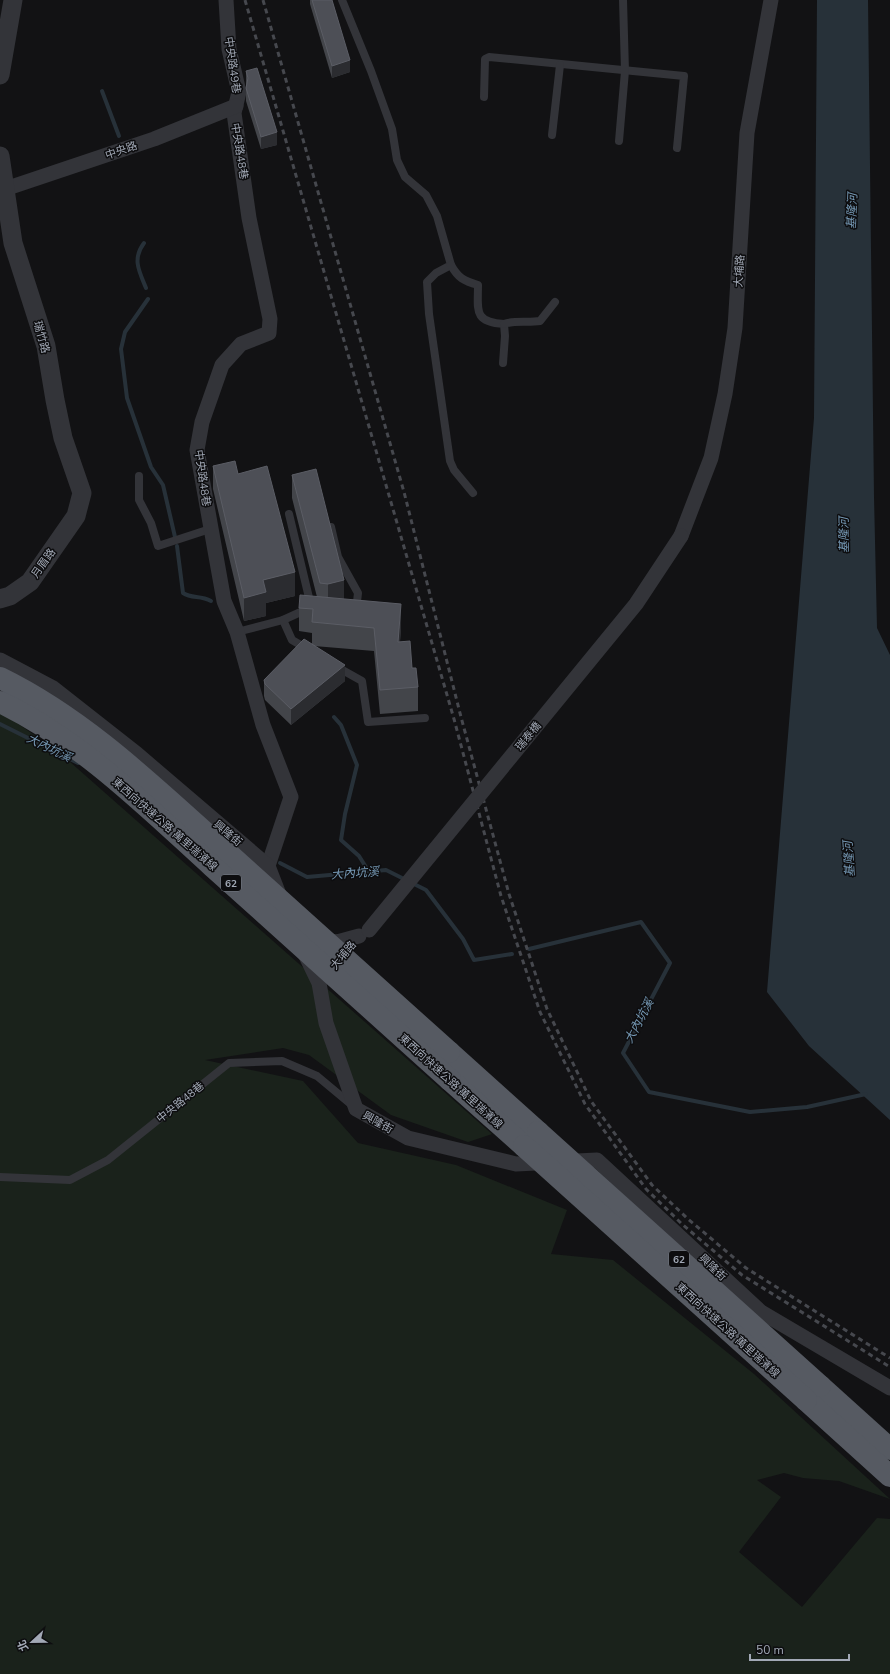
<svg xmlns="http://www.w3.org/2000/svg" width="890" height="1674" font-family="'Nunito Sans','Noto Sans TC',sans-serif">
	<style>
		.green { fill: #1a221b }
		.water { fill: #273139 }
		.lines { fill: none; stroke-linecap: round; stroke-linejoin: round }
		.stream { stroke: #273139; stroke-width: 4 }
		.service { stroke: #333439; stroke-width: 8 }
		.minor { stroke: #333439; stroke-width: 15 }
		.tertiary { stroke: #333439; stroke-width: 19 }
		.trunk { stroke: #565a62; stroke-width: 22 }
		.rail { stroke: #46484e; stroke-width: 3; stroke-dasharray: 5 4; stroke-linecap: butt }
		.minor-bridge { stroke: #333439; stroke-width: 15 }
		.trunk-bridge { stroke: #565a62; stroke-width: 22 }
		.wall { fill: #43454a }
		.shaded-wall { fill: #2b2c30 }
		.building { fill: #4d4f56; stroke: #5b5d65 }
		.labels { text-anchor: middle; stroke-width: 3; stroke-linejoin: round; paint-order: stroke }
		.shield { fill: #0d0d0f; stroke: #757a84; stroke-width: 1 }
		.shield-label { font-size: 10px; font-weight: bold; fill: #a2a9b6 }
		.street-label { font-size: 11px; fill: #a2a9b6; stroke: #0d0d0f }
		.water-label { font-size: 12px; font-style: italic; fill: #7598b4; stroke: #0d0d0f }
	</style>
	<rect width="100%" height="100%" fill="#121214"/>
	<path class="green" d="M0,711L61,754L492,1134L468,1142L391,1115L309,1055L283,1048L205,1060L303,1081L358,1143L456,1165L567,1210L551,1254L613,1260L754,1374L890,1499L839,1481L803,1478L784,1473L757,1480L781,1497L739,1552L802,1607L877,1518L890,1519V1674H0Z"/>
	<path class="water" d="M817,0H868L874,497L877,628L890,655V1120L809,1046L767,992L814,418Z"/>
	<g class="lines">
		<g class="stream">
			<path d="M102,91L119,136"/>
			<path d="M144,243C132,259 139,271 146,288"/>
			<path d="M148,299L125,332L121,349L127,398L151,467L163,485L175,537"/>
			<path d="M177,546L183,593C192,599 200,595 211,601"/>
			<path d="M334,717L341,725L357,765L345,814L341,840L359,856L369,872"/>
			<path d="M0,724L78,763"/>
			<path d="M280,863L307,877L386,870L406,880"/>
			<path d="M412,883L426,890L463,939L474,960L512,954"/>
			<path d="M529,949L641,922L670,963L623,1053L649,1092L750,1112L807,1107L866,1094"/>
		</g>
		<g class="service">
			<path d="M342,0L371,71L392,129L397,160L405,177L426,195L437,216L451,265L436,273L427,282L429,314L450,461L454,470L473,493"/>
			<path d="M484,97L485,59L489,57L684,76L677,148"/>
			<path d="M552,135L560,65"/>
			<path d="M619,141L625,71L623,0"/>
			<path d="M451,265C458,278 464,281 478,285C478,310 473,322 504,324L505,336L503,363"/>
			<path d="M504,324C515,320 528,323 540,321L555,302"/>
			<path d="M139,476V500L151,523L158,546L210,529"/>
			<path d="M289,514L311,606"/>
			<path d="M331,527L338,557L358,593L356,610"/>
			<path d="M283,620L292,640L309,650"/>
			<path d="M237,632L283,620L305,610H308"/>
			<path d="M337,667L362,681L368,722L425,718"/>
			<path d="M0,1177L70,1180L108,1160L229,1063L282,1061L317,1076L353,1106"/>
		</g>
		<g class="minor">
			<path d="M226,0L229,49L239,92L234,113L249,218L270,319L269,333L241,344L222,365L202,422L197,450L224,601L237,632L263,725L291,797L268,866"/>
			<path d="M5,189L154,139L236,106"/>
			<path d="M681,536L711,458L725,394L735,328L747,133L771,0"/>
			<path d="M0,660L53,688L137,754L268,866L280,897"/>
			<path d="M323,940L337,942L359,936"/>
			<path d="M305,954L319,983L326,1023L356,1109L408,1138L516,1164L597,1160L761,1312L890,1388"/>
		</g>
		<g class="tertiary">
			<path d="M0,75L13,0"/>
			<path d="M0,156L13,243L46,346L55,400L63,438L82,493L76,516L30,582L10,596L0,599"/>
		</g>
		<g class="trunk">
			<path d="M449,1052L538,1132"/>
			<path d="M450,1080L524,1146"/>
			<path d="M820,1386L890,1449"/>
			<path d="M806,1400L890,1476"/>
		</g>
		<g class="rail">
			<path d="M245,0L454,719L501,896L540,1012L585,1104L646,1189L683,1225L742,1275L890,1367"/>
			<path d="M263,0L404,492L461,717L509,894L547,1009L591,1101L652,1185L688,1219L746,1268L890,1358"/>
		</g>
		<path class="minor-bridge" d="M369,930L636,604L681,536"/>
		<g class="trunk-bridge">
			<path d="M0,678C84,719 153,786 222,848C298,916 374,984 449,1052"/>
			<path d="M0,702C81,741 146,806 212,866C291,937 371,1009 450,1080"/>
			<path d="M538,1132L820,1386"/>
			<path d="M524,1146L806,1400"/>
		</g>
	</g>
	<g class="wall">
		<path d="M310,0H332L350,72L332,78L310,4Z"/>
		<path d="M246,71L277,145L261,149L246,101Z"/>
		<path d="M213,466L238,474L295,596L266,603V616L244,621L213,489Z"/>
		<path d="M292,475L344,599L401,628L400,642L412,668L418,687V711L380,714L374,651L314,646L345,681L291,725L265,700L264,696V680L312,645V633L299,631V608L317,597L292,498Z"/>
	</g>
	<g class="shaded-wall">
		<path d="M350,60V72L332,78V66Z"/>
		<path d="M277,132V145L261,149V137Z"/>
		<path d="M295,572V596L266,603V616L244,621V598L263,580Z"/>
		<path d="M344,580V604L328,608V584Z"/>
		<path d="M401,604V628L398,665V642Z"/>
		<path d="M345,665V681L291,725V709Z"/>
	</g>
	<g class="building">
		<path d="M312,0H332L350,60L332,66Z"/>
		<path d="M257,68L277,132L261,137L246,88L248,78L246,71Z"/>
		<path d="M235,461L238,474L267,466L295,572L263,580L266,592L244,598L213,466Z"/>
		<path d="M316,469L344,580L328,584L320,583L292,475Z"/>
		<path d="M300,595L401,604L398,642L410,641L412,668H416L418,687L380,690L374,628L312,622L313,609L299,608Z"/>
		<path d="M304,639L345,665L291,709L265,684L264,680Z"/>
	</g>
	<g class="labels">
		<g class="shield">
			<rect x="221" y="875" width="20" height="16" rx="3"/>
			<rect x="669" y="1251" width="20" height="16" rx="3"/>
		</g>
		<g class="shield-label">
			<text x="231" y="887">62</text>
			<text x="679" y="1263">62</text>
		</g>
		<g class="street-label">
			<text transform="translate(233 65) rotate(82)" y="4">中央路49巷</text>
			<text transform="translate(121 150) rotate(-19)" y="4">中央路</text>
			<text transform="translate(240 151) rotate(81)" y="4">中央路48巷</text>
			<text transform="translate(739 271) rotate(-86)" y="4">大埔路</text>
			<text transform="translate(42 337) rotate(75)" y="4">瑞竹路</text>
			<text transform="translate(203 478) rotate(82)" y="4">中央路48巷</text>
			<text transform="translate(43 563) rotate(-55)" y="4">月眉路</text>
			<text transform="translate(528 736) rotate(-50)" y="4">瑞泰橋</text>
			<text transform="translate(165 824) rotate(41)" y="4">東西向快速公路 萬里瑞濱線</text>
			<text transform="translate(228 833) rotate(40)" y="4">興隆街</text>
			<text transform="translate(343 955) rotate(-50)" y="4">大埔路</text>
			<text transform="translate(451 1081) rotate(42)" y="4">東西向快速公路 萬里瑞濱線</text>
			<text transform="translate(180 1102) rotate(-39)" y="4">中央路48巷</text>
			<text transform="translate(378 1122) rotate(29)" y="4">興隆街</text>
			<text transform="translate(713 1267) rotate(43)" y="4">興隆街</text>
			<text transform="translate(728 1330) rotate(42)" y="4">東西向快速公路 萬里瑞濱線</text>
		</g>
		<g class="water-label">
			<text transform="translate(852 211) rotate(-88)" y="4">基隆河</text>
			<text transform="translate(844 535) rotate(-91)" y="4">基隆河</text>
			<text transform="translate(49 748) rotate(26)" y="4">大內坑溪</text>
			<text transform="translate(849 859) rotate(-94)" y="4">基隆河</text>
			<text transform="translate(355 873) rotate(-4)" y="4">大內坑溪</text>
			<text transform="translate(639 1021) rotate(-62)" y="4">大內坑溪</text>
		</g>
	</g>
	<g transform="translate(32 1642) rotate(248)" stroke="#0d0d0f" stroke-width="3" paint-order="stroke">
	<path d="M0-3L7 15L0 10L-7 15Z" fill="#a2a9b6"/>
	<text y="-6" font-size="11" font-weight="bold" text-anchor="middle" fill="#a2a9b6">北</text>
	</g>
	<path d="M750 1654v6h99v-6" fill="none" stroke="#a2a9b6" stroke-width="2"/>
	<text x="756" y="1654" font-size="12" fill="#a2a9b6" stroke="#0d0d0f" stroke-width="3" paint-order="stroke">50 m</text>
</svg>
